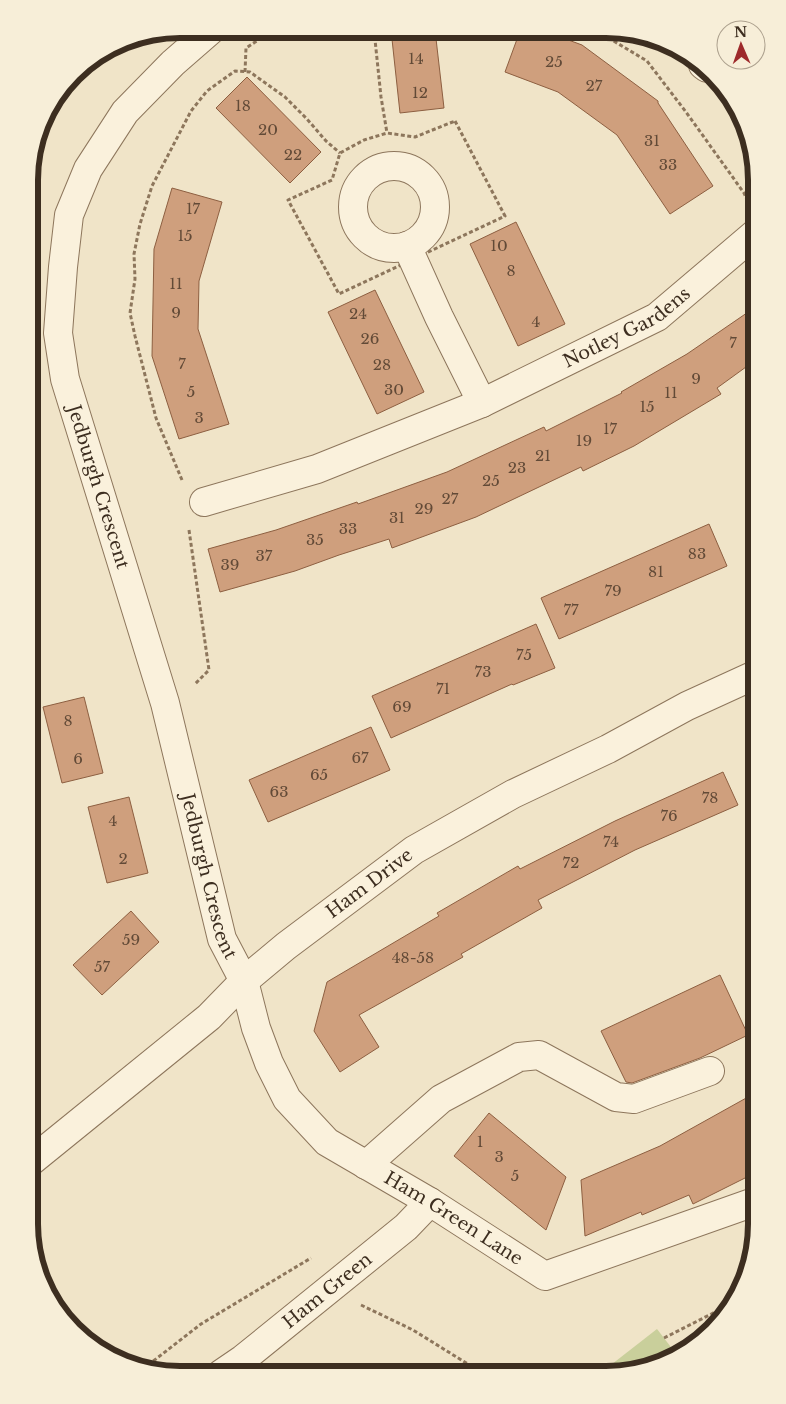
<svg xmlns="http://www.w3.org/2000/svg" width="786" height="1404" font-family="'Libre Baskerville',serif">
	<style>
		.green { fill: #c9cf9b }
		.building { fill: #cf9f7d; stroke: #8d5f41 }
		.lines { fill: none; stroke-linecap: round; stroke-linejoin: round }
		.minor-casing { stroke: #8d765c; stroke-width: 30 }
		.tertiary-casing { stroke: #8d765c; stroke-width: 30 }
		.path { stroke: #8d765c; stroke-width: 3; stroke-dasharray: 4 2.5; stroke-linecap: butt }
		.minor { stroke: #faf1dc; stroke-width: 28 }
		.tertiary { stroke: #faf1dc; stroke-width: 28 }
		.labels { text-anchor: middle; stroke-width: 4.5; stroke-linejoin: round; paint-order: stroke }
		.number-label { font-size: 15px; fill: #624a37 }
		.street-label { font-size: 18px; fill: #3d2e20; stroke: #f7eed8 }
		.rim { fill: none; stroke: #3d2e20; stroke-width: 6 }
	</style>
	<rect width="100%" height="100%" fill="#f0e4c8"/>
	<path class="green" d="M657,1329L677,1355L655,1367L598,1375Z"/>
	<g class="building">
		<path d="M391,30H435L444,108L400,113Z"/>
		<path d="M520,31H544L582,45L658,101V103L713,186L670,214L617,135L558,92L505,72Z"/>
		<path d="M247,77L321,152L290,183L216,108Z"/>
		<path d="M172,188L222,202L199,281L198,329L229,424L179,439L152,356L154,249Z"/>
		<path d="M516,222L565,324L518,346L470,244Z"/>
		<path d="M375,290L424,392L377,414L328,312Z"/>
		<path d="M757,306V359L717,388L721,394L634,446L583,471L581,467L476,517L392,548L389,539L339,555L295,571L220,592L208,549L276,530L357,502L358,504L447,472L544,427L546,431L622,393L621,392L687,354Z"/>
		<path d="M709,524L727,566L559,639L541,598Z"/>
		<path d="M536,624L555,668L513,685L512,684L391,738L372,696Z"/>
		<path d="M84,697L103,773L62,783L43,707Z"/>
		<path d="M371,727L390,770L268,822L249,780Z"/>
		<path d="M723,772L738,805L635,850L538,900L542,908L461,954L463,957L359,1015L379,1047L340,1072L314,1031L327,982L439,916L437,913L518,866L520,869L615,821Z"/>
		<path d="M129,797L148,873L107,883L88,807Z"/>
		<path d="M131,911L159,942L102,995L73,965Z"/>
		<path d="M720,975L748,1035L700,1058L632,1083L626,1082L601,1031Z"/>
		<path d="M757,1092V1172L693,1204L689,1195L642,1215L641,1212L585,1236L581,1180L660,1146Z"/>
		<path d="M489,1113L566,1177L546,1230L454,1156Z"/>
	</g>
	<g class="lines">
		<g class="minor-casing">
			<g id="minor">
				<path id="s1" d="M212,29L173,63L125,112L88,169L69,215L63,267L58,333L65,379L165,703L222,939L244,981L256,1028L269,1063L287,1099L327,1142L430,1202L545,1276L757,1201"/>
				<path d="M703,65L707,68"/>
				<circle cx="394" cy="207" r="41"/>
				<path d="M407,246L439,317L482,403"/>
				<path id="s2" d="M204,502L317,469L482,403L657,317L757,232"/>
				<path d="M366,1165L441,1099L519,1057L539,1055L616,1097L634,1099L710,1071"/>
				<path id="s3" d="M221,1374L243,1359L406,1227L430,1202"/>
			</g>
		</g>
		<g class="tertiary-casing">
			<g id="tertiary">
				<path id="s4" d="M29,1163L209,1017L244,981L286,946L414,850L513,794L608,749L687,706L757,674"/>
			</g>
		</g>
		<g class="path">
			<path d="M374,30L381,97L387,133"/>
			<path d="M597,31L647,61L686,112L744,193L748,202"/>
			<path d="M245,72L246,48L266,35L264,29"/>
			<path d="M455,121L505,216L339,294L288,200L332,180L340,153L364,140L387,133L415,137Z"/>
			<path d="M182,480L156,418L135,336L130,313L135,279L134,254L140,224L152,186L191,111L207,91L235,71L250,72L285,97L307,119L326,141L340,153"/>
			<path d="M189,530L209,670L195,684"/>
			<path d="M361,1305L413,1330L471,1366L478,1375"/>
			<path d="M664,1338L731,1304"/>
			<path d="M143,1369L201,1324L311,1258"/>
		</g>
		<use href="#minor" class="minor"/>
		<use href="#tertiary" class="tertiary"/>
	</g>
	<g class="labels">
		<g class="number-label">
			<text x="416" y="64">14</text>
			<text x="554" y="67">25</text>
			<text x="594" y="91">27</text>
			<text x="420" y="98">12</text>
			<text x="243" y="111">18</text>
			<text x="268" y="135">20</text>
			<text x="652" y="146">31</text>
			<text x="293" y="160">22</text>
			<text x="668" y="170">33</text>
			<text x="193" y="214">17</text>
			<text x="185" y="241">15</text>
			<text x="499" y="251">10</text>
			<text x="511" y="276">8</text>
			<text x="176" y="289">11</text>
			<text x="176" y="318">9</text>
			<text x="358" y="319">24</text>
			<text x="536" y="327">4</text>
			<text x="370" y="344">26</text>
			<text x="733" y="348">7</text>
			<text x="182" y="369">7</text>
			<text x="382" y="370">28</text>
			<text x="696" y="384">9</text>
			<text x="394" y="395">30</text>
			<text x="191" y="397">5</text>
			<text x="671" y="398">11</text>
			<text x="647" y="412">15</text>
			<text x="199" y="423">3</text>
			<text x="610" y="434">17</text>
			<text x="584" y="446">19</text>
			<text x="543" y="461">21</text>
			<text x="517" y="473">23</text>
			<text x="491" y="486">25</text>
			<text x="450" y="504">27</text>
			<text x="424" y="514">29</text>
			<text x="397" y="523">31</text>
			<text x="348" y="534">33</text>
			<text x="315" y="545">35</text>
			<text x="697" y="559">83</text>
			<text x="264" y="561">37</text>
			<text x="230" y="570">39</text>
			<text x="656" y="577">81</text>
			<text x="613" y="596">79</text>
			<text x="571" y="615">77</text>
			<text x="524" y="660">75</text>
			<text x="483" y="677">73</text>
			<text x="443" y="694">71</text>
			<text x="402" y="712">69</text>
			<text x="68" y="726">8</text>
			<text x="360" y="763">67</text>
			<text x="78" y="764">6</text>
			<text x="319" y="780">65</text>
			<text x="279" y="797">63</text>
			<text x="710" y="803">78</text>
			<text x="669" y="821">76</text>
			<text x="113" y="826">4</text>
			<text x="611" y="847">74</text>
			<text x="123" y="864">2</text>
			<text x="571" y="868">72</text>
			<text x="131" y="945">59</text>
			<text x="413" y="963">48-58</text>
			<text x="102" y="972">57</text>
			<text x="480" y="1147">1</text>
			<text x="499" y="1162">3</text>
			<text x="515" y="1181">5</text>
		</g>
		<g class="street-label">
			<text dy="6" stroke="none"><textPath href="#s2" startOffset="459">Notley Gardens</textPath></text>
			<text dy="6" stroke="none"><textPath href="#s1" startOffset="516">Jedburgh Crescent</textPath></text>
			<text dy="6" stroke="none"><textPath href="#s1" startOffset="921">Jedburgh Crescent</textPath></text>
			<text dy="6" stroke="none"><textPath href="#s4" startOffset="441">Ham Drive</textPath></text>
			<text dy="6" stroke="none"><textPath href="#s1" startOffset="1365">Ham Green Lane</textPath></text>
			<text dy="6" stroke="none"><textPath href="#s3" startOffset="135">Ham Green</textPath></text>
		</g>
	</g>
	<path d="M0 0H786V1404H0ZM180 38H606A142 142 0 0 1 748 180V1224A142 142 0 0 1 606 1366H180A142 142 0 0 1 38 1224V180A142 142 0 0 1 180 38Z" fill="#f7eed8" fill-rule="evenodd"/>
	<path class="rim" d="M180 38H606A142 142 0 0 1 748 180V1224A142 142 0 0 1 606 1366H180A142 142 0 0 1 38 1224V180A142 142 0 0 1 180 38Z"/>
	<g transform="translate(741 45) rotate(358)"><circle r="24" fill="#f7eed8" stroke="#ada18e"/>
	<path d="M0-4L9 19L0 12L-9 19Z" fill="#9e2a2b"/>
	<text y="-8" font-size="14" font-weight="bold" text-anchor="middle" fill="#3d2e20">N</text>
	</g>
</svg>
